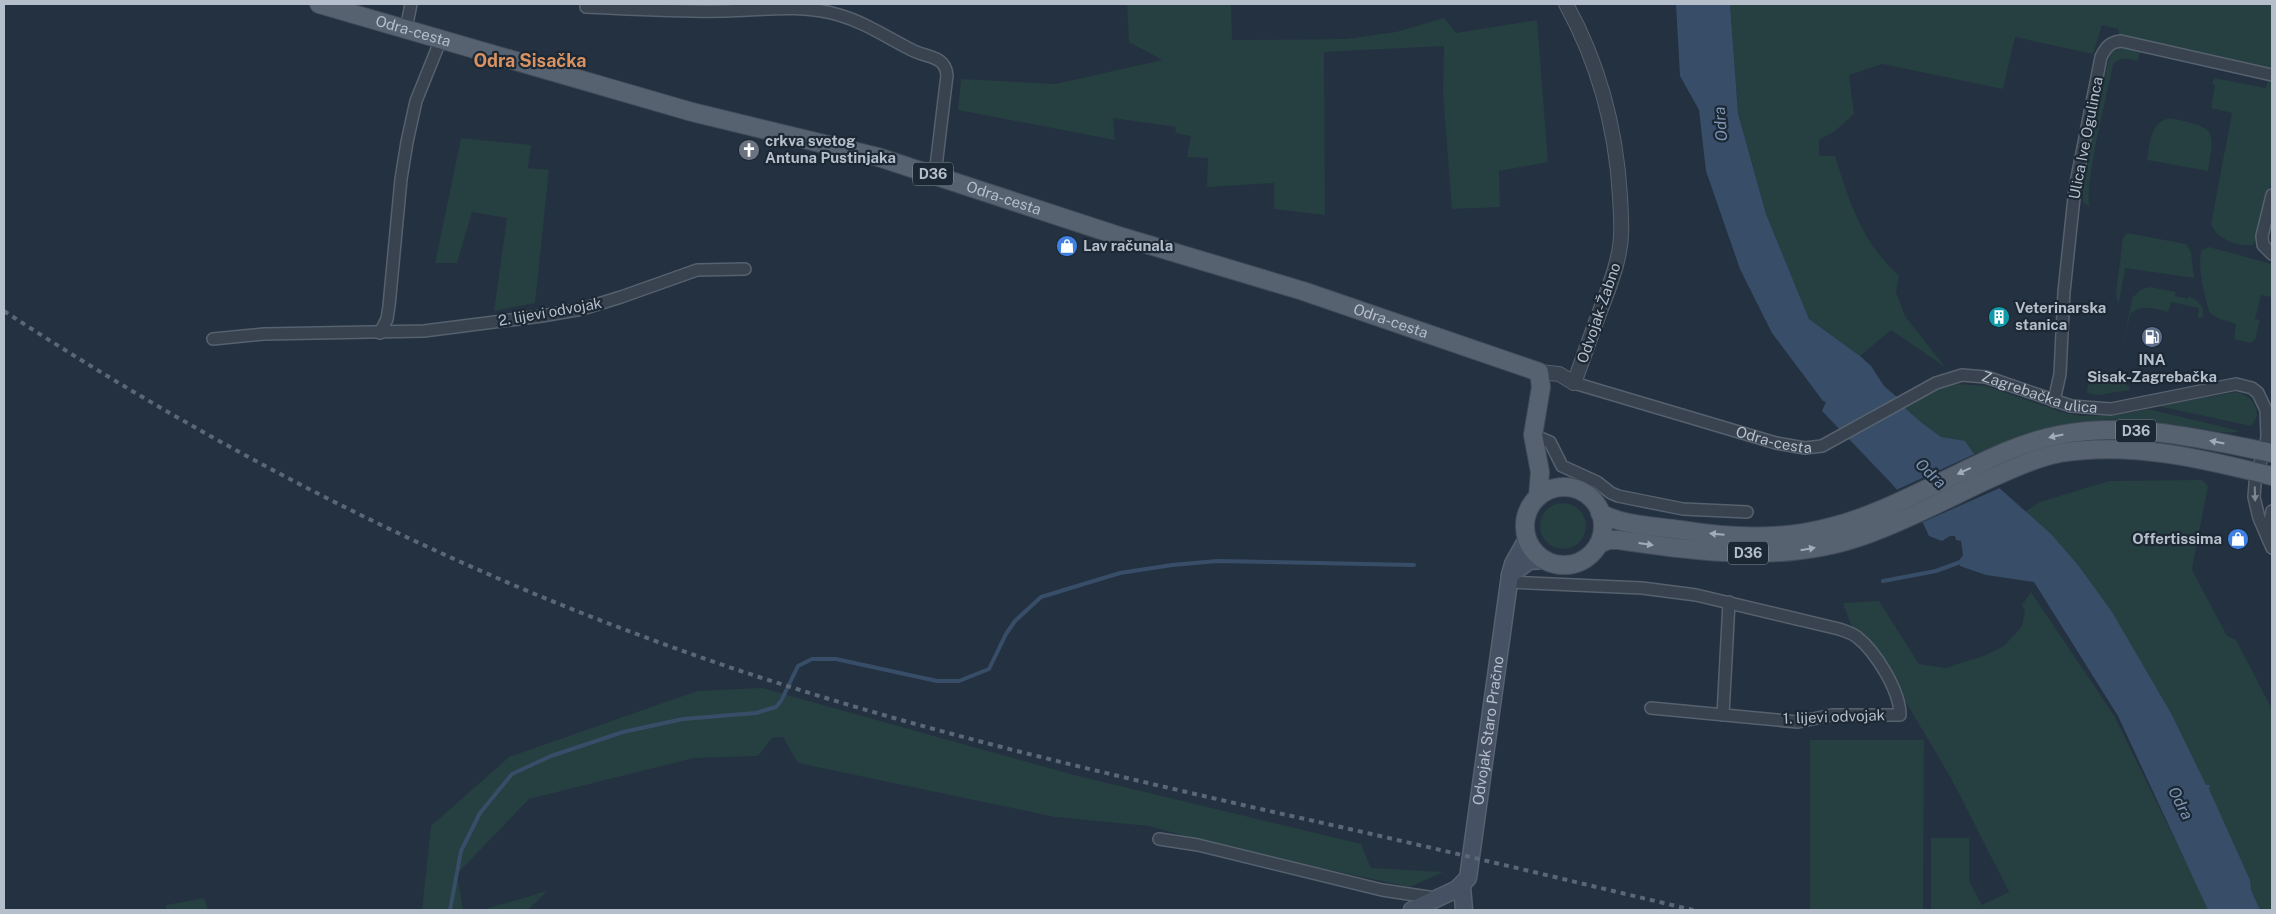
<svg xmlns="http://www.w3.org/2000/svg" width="2276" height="914" font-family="'Public Sans',sans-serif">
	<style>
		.green { fill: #263f41 }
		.water { fill: #384d68 }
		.pier { fill: #243140 }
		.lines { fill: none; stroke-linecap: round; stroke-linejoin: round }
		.stream { stroke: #384d68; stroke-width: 4 }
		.minor-casing { stroke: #56616e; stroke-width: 14 }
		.tertiary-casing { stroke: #56616e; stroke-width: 16 }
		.secondary-casing { stroke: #56616e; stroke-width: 19 }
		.primary-casing { stroke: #424c59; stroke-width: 20 }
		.minor { stroke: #394350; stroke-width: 11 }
		.tertiary { stroke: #394350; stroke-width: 14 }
		.secondary { stroke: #465263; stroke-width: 16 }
		.primary { stroke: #576270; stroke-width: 18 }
		.rail { stroke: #5a6777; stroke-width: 4; stroke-dasharray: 5 5; stroke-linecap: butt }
		.oneway { fill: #a2acb9 }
		.oneway2 { fill: #7d8794 }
		.labels { text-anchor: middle; stroke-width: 4.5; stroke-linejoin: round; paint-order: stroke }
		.shield { fill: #1d2835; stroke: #87919e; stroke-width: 1 }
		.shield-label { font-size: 14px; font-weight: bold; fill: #b5becb }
		.street-label { font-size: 15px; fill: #b5becb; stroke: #1d2835 }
		.poi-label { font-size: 15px; font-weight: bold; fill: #b5becb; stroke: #1d2835; text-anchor: start }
		.water-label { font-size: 16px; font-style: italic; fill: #7c95b3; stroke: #1d2835 }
		.quarter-label { font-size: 18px; font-weight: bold; fill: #d99362; stroke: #1d2835 }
	</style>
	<rect width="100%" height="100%" fill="#243140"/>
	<g class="green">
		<path d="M1127,4H1231L1232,40L1345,39L1396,32L1444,18L1456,33L1537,20L1548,162L1499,171L1500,207L1452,209L1443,94L1444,46L1324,52L1325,215L1274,209V183L1207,187L1208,158L1187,157L1191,136L1175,133L1176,127L1113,118L1115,140L958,110L961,79L1055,84L1162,60L1129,42Z"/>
		<path d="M1730,4H2272V70L2119,34L2118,29L2102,25L2093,54L2015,37L2003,89L1882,64L1849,75L1854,114L1834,132L1819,140V156H1835C1846,190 1856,225 1878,253C1884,261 1892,269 1899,276L1896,292L1905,316L1945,367L1891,330L1860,356L1809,319L1766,214L1738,112Z"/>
		<path d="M2120,48L2140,51L2138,61C2129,59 2120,56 2113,65C2108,90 2083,189 2090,207L2083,202V181L2108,62L2112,52Z"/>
		<path d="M2214,78L2266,88L2268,80L2272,81V178L2258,236L2253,245C2237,247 2218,240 2211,224L2232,113L2211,108L2215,85L2212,84Z"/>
		<path d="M2171,118C2214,128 2216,127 2208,171L2147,160C2150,143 2150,121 2171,118Z"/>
		<path d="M461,138L531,145L528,168L549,170L535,303L494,311L507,218L472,212L457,263H435Z"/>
		<path d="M2127,233L2186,244L2191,252L2194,278L2125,268L2119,302L2117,301L2116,293L2123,238Z"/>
		<path d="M2209,247L2272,264V294L2271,297L2261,295L2255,319L2260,320L2255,340L2250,343L2234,339L2236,324L2220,319L2210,313C2205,300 2196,262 2202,250Z"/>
		<path d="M2150,287L2176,292L2175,296L2188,299L2189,296L2197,301L2203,308V317L2198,318L2199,308L2171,302L2168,312C2156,309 2140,303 2130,315L2122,352L2132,298L2142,289Z"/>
		<path d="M2110,383L2125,384L2130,387L2129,390L2098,395L2087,393L2088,384Z"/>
		<path d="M1959,384L1986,386L2065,413L2081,416L2118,415L2148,409L2240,431C2225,435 2210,430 2195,428C2175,425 2154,422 2134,420C2068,416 2009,439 1950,466L1895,414L1937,389Z"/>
		<path d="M2236,392C2249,395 2257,403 2257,416L2251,426L2158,406Z"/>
		<path d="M2202,480L2208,486L2192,569L2194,574L2227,636L2236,640L2272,709V910H2254L2017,517L2040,502L2109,481Z"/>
		<circle cx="1563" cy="526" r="23"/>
		<path d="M2031,592L2115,717L2209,910H1931V838H1969V881L1982,905L2009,892L1952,780L1871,643L1851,625L1843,603L1879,601L1919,664L1946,668L1986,655L2004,646L2022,626L2025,610L2022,605Z"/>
		<path d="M762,688L1074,775L1361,844L1371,868L1443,872L1410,887L1240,851L1149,826L1055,817L798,763L783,737L772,738L758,756L694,758L529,799L457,874L463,910H422L431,826L509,757L697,691Z"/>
		<path d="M1810,740H1924L1923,910H1810Z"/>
		<path d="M547,891L528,910H482Z"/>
		<path d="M204,898L208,910H167L166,905Z"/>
	</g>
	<path class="water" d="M1676,4H1730L1738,113L1766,214L1809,319L1860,356L1871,366L1884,386L1905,404L1906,409L1922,423L1941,437L1965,441L1996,485L2051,534L2078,565L2112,612L2172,715L2206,785H2210L2209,789L2250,880L2251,890L2260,910H2208L2118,716L2034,582L1986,575L1960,566V559L1963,555L1961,541L1956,540L1955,536H1950L1942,541L1929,536L1921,519L1892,484L1822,411L1826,402L1823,401L1772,333L1740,269L1706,171L1699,110L1680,76Z"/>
	<path class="pier" d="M1977,453L2002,487L1921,523L1894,491Z"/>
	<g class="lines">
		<g class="stream">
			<path d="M1883,581L1936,571L1963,561"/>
			<path d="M450,910L461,851L480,813L512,774L551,756L623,732L683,719L756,713L776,707L781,701L798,666L812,659H836L937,681H959L989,669L1006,634L1015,621L1041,597L1120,573L1172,565L1217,561L1414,565"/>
		</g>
		<g class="minor-casing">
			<g id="minor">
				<path d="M586,7C632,9 679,12 726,11C764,10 802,4 839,15C867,23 889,39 914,51C929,58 945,56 947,75L935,175"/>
				<path d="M406,29L411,4"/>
				<path d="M2272,195L2262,236L2263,245L2272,254"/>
				<path d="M380,333L387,319L389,306L401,179L407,142L416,101L441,39"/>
				<path d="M213,339L264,334L424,331L542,316L582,309L621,297L697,270L745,269"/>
				<path id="s1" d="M1574,383L1776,443L1805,448L1822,446L1936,383L1962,375L1986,377L2071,406L2111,409L2236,384L2252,388L2258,393L2266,410L2267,436L2265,452L2256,472L2254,497L2259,518L2272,548"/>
				<path d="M2054,401L2060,374L2064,292L2075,188L2101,57C2106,47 2110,42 2121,41L2272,75"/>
				<path d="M1533,435L1550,442L1562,466L1597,482L1611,493L1618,496L1683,509L1747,512"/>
				<path d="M2267,536L2272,511"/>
				<path d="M1509,582L1642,588L1696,595L1839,629C1845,631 1852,633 1857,637C1876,652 1900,691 1900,715H1832L1798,722L1651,708"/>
				<path d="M1723,715L1729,602"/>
				<path d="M1159,839L1198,845L1382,890L1435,898"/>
			</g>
		</g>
		<g class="tertiary-casing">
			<g id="tertiary">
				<path d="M1566,4C1599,64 1616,128 1620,196C1621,217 1623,237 1618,257C1614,276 1607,293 1600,311C1591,335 1583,359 1574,383"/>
				<path d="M1539,372L1559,374L1574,383"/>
			</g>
		</g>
		<g class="secondary-casing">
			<g id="secondary">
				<path d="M1510,575L1529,561L1544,560"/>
				<path d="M1462,886L1464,910"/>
				<path id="s2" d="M1412,910L1457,889L1468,878L1510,575L1513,564L1527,539"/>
			</g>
		</g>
		<g class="primary-casing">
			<g id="primary">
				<path id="s3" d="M319,4L692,112L878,157L1116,235L1303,291L1539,372L1541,387L1533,435L1540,472L1538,497"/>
				<circle cx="1564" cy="526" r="39"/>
				<path d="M1600,513C1624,526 1654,526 1681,530C1729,538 1784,540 1831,527C1871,517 1907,498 1943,481C1981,463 2018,443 2059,435C2130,421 2203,439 2272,453"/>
				<path d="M1599,544L1609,540H1619C1701,552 1785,564 1865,535C1908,520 1948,498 1989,479C2012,469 2035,458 2060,453C2130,441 2204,459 2272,476"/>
			</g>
		</g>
		<use href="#minor" class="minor"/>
		<use href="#tertiary" class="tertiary"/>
		<use href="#secondary" class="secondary"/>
		<use href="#primary" class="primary"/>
		<path class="rail" d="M4,311C209,445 427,558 658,642C862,717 1075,767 1287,815C1423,845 1558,878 1693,910"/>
	</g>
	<defs><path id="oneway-solid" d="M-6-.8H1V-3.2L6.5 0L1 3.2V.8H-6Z" transform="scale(1.25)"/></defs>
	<g class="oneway">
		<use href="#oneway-solid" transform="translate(2056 436) rotate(168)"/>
		<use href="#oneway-solid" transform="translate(2217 442) rotate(-169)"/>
		<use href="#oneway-solid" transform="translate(1964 471) rotate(155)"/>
		<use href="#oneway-solid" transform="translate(1717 534) rotate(-175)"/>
		<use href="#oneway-solid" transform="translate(1646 544) rotate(8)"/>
		<use href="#oneway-solid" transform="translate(1808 549) rotate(-10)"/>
	</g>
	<use class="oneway2" href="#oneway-solid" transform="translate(2255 494) rotate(88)"/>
	<defs>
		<g id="church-disc" transform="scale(1.125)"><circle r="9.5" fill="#6b7280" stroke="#1d2835"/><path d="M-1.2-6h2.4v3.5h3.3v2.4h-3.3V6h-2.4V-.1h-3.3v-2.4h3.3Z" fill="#fff"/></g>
		<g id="shop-disc" transform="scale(1.125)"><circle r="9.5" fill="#3f7fe0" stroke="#1d2835"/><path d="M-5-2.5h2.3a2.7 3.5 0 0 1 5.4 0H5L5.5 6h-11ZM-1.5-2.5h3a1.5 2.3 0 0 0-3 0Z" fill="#fff"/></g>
		<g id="building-disc" transform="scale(1.125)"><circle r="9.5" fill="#0f9aa8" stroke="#1d2835"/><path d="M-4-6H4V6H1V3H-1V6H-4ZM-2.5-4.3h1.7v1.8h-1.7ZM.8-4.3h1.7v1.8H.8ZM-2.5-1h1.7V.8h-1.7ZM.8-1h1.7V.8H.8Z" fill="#fff"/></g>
		<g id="fuel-disc" transform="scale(1.125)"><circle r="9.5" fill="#5c6f8a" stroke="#1d2835"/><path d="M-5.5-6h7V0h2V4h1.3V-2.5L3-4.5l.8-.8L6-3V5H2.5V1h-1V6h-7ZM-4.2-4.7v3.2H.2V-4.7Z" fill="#fff"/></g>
	</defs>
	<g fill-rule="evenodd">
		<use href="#church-disc" x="749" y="150"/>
		<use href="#shop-disc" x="1067" y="246"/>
		<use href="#building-disc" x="1999" y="317"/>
		<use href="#fuel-disc" x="2152" y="337"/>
		<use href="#shop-disc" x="2238" y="539"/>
	</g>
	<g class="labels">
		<g class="shield">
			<rect x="913" y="162.5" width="40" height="23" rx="4"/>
			<rect x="2116" y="419.5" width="40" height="23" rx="4"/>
			<rect x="1728" y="541.5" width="40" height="23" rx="4"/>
		</g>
		<g class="shield-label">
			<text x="933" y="179">D36</text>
			<text x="2136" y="436">D36</text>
			<text x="1748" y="558">D36</text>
		</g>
		<g class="street-label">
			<text dy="5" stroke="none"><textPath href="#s3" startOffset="98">Odra-cesta</textPath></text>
			<text transform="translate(2086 138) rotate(-79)" y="5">Ulica Ive Ogulinca</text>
			<text dy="5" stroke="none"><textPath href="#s3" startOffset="712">Odra-cesta</textPath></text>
			<text transform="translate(550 312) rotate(-10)" y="5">2. lijevi odvojak</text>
			<text transform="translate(1599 313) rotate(-71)" y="5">Odvojak-Žabno</text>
			<text dy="5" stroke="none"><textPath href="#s3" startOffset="1118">Odra-cesta</textPath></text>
			<text dy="5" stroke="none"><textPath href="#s1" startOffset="495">Zagrebačka ulica</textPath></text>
			<text dy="5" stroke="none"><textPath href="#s1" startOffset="208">Odra-cesta</textPath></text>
			<text transform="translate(1834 717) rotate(-2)" y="5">1. lijevi odvojak</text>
			<text dy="5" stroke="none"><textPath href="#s2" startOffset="214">Odvojak Staro Pračno</textPath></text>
		</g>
		<g class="poi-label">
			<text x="765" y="146">crkva svetog<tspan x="765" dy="17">Antuna Pustinjaka</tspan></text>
			<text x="1083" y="251">Lav računala</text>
			<text x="2015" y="313">Veterinarska<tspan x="2015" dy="17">stanica</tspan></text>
			<text x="2152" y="365" text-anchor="middle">INA<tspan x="2152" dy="17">Sisak-Zagrebačka</tspan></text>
			<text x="2222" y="544" text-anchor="end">Offertissima</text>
		</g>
		<g class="water-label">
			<text transform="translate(1720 124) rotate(-94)" y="6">Odra</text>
			<text transform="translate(1931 473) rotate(43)" y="6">Odra</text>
			<text transform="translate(2181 803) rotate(63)" y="6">Odra</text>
		</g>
		<g class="quarter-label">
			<text x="530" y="67">Odra Sisačka</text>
		</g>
	</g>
	<rect width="2276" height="914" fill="none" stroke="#b5becb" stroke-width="10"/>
</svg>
